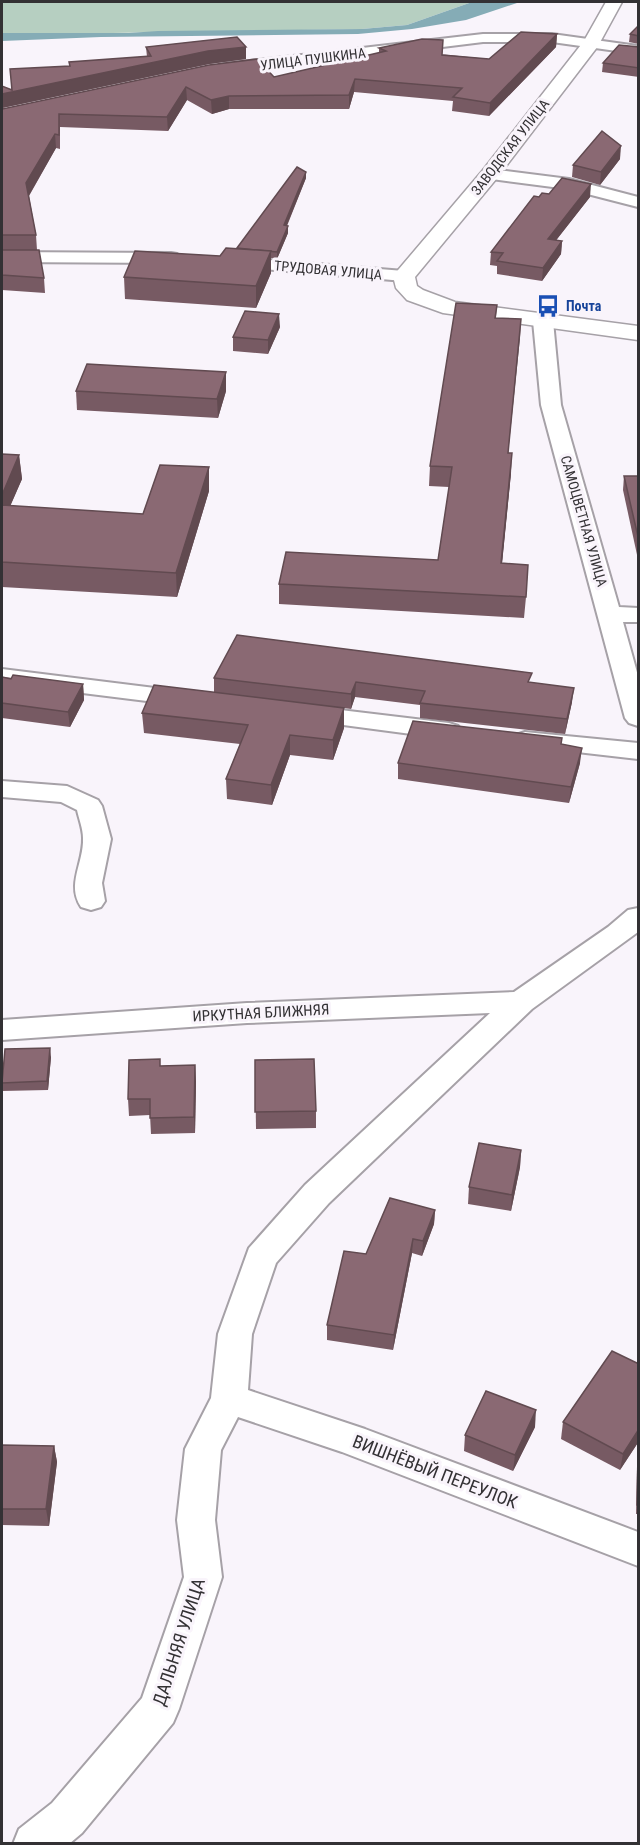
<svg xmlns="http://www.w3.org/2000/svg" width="640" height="1845" font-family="'Roboto Condensed',sans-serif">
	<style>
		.green { fill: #b6cfc1 }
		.water { fill: #85acb6 }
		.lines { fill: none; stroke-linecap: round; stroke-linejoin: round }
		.street-casing { stroke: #a6a1a7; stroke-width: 4 }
		.secondary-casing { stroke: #a6a1a7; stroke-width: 3 }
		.street { fill: #fff; fill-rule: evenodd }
		.secondary { fill: #fff; fill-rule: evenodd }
		.wall { fill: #775a63 }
		.shaded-wall { fill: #614a50 }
		.building { fill: #8a6973; stroke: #614a50; stroke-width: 1.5 }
		.labels { text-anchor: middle; stroke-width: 6; stroke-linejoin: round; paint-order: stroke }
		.far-street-label { font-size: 14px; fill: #333134; stroke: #f9f4fb }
		.far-transit-label { font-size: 14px; font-weight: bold; fill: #164399; stroke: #f9f4fb; text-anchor: start }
		.street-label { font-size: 15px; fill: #333134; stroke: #f9f4fb }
		.near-street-label { font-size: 18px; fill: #333134; stroke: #f9f4fb }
	</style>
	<rect width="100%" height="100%" fill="#f9f4fb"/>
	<path class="green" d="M2,2H472L407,25L362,29L49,34L2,33Z"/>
	<path class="water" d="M472,2H520L466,20L412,29L358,34L101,37L2,41V33H129L158,31L362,29L407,25Z"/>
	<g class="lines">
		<g class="street-casing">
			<g id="street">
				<path d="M483,34H552L638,46V54L552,42H483L224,74L216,69L224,64Z"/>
				<path d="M490,169L569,179L638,197V207L568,189L484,178L482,174L484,170Z"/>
				<path d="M2,252L171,253L177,254L180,258L177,262L171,263L2,262Z"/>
				<path d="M232,257L404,271L410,272L413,276L410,280L404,281L226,266L223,262L226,258Z"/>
				<path d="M543,315L550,317L553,321L561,405L619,607L638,608V622H623L638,676V726L629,723L625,718L541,405L533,321L536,317Z"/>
				<path d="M2,669L187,692L196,694L199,699L196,704L187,706L2,683Z"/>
				<path d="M307,706L449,723L458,726L462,731L458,736L449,739L298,719L294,714L298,709Z"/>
				<path d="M525,732L638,743V759L516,745L512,740L516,735Z"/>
				<path d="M2,781L67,786L98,800L102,806L111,839L102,883L105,901L101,907L91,910L81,907C66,884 84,863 83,838C83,829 79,819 77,810L61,802L2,797Z"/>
				<path d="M638,908V932L532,1009L329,1203L276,1263L252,1334L248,1390L365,1429L638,1532V1566L342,1452L238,1417L221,1450L215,1520L222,1577L179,1709L173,1723L82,1833L69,1844H13L19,1829L52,1803L142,1698L184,1577L177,1520L185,1449L211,1398L218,1334L249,1248L305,1185L490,1013L247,1023L2,1040V1020L247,1003L514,992L608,927L628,910Z"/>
			</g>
		</g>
		<g class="secondary-casing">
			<path id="secondary" d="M606,2H622L598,46L497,178L415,277L417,286L423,290L455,302L638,326V340L443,313L407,300L396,288L393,276L483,170L584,41Z"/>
		</g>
		<use href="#street" class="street"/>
		<use href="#secondary" class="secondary"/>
	</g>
	<g class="wall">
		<path d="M639,25V44L629,42L630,34Z"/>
		<path d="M557,34L556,47L489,116L452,111L453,101L354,92L349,109H229L212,114L187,100L168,131L60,127V149L56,148L29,196L36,235L37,250L44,278L45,293L2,290V109L274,77L379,53V48L489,59Z"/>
		<path d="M146,47H246V59L209,64L2,108V86L12,90L69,66V62L147,57Z"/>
		<path d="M639,47V77L602,72L603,63Z"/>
		<path d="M620,159L600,185L572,177L573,165Z"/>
		<path d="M306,172V178L287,226L288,233L277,259L271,258V273L256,308L125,299L124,277L220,256L237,248Z"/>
		<path d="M539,197H590L556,240L562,241L561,254L542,281L497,274V266L490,265L491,252Z"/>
		<path d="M497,305L496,318L521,319L508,453L511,473L502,563L526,597L524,618L279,604V584L438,560L449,487L429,486L430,466Z"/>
		<path d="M280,327L268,354L233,351V337Z"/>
		<path d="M76,391H226L218,418L77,410Z"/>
		<path d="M2,454L19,455L22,479L10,506L143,514L209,467V491L177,597L2,587Z"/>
		<path d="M624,476H639V564L623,490Z"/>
		<path d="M2,677L83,684L84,700L70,727L2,718Z"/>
		<path d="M214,678L531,682L572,702L565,734L420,718V705L355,697L351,709L344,708V728L333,760L290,755L272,805L227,799L226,779L240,744L144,733L142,713L214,692Z"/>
		<path d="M561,744L580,763L569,803L398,779V763Z"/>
		<path d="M51,1057L48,1090L2,1091V1080Z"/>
		<path d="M160,1059V1066L195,1065L196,1082L195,1133L151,1134L150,1115L129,1116L128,1099Z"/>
		<path d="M255,1060L316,1111V1128L256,1129Z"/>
		<path d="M521,1150L520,1167L511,1211L468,1204L469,1187Z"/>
		<path d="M435,1210L434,1224L422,1256L412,1253L393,1350L327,1340V1325L366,1254Z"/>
		<path d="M639,1364V1441L620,1470L561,1439L563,1422Z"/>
		<path d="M535,1427L513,1471L464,1451L465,1435Z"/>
		<path d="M2,1445L54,1446L57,1462L49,1526L2,1525Z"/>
		<path d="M639,1457V1514H636L637,1466Z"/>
	</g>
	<g class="shaded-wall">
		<path d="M557,34L556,47L489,116L490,103Z"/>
		<path d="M246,47V59L209,64L2,108V94L208,51Z"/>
		<path d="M355,79L354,92L349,109V95Z"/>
		<path d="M186,87L187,100L168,131L167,117Z"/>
		<path d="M229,96V109L212,114L211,100Z"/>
		<path d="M55,134L56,148L28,197L26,183Z"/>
		<path d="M621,146L620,159L600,185L601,172Z"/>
		<path d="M306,172V178L284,232V225Z"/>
		<path d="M591,184L590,197L547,252L548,239Z"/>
		<path d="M288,226V233L277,259V252Z"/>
		<path d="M562,241L561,254L542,281L543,268Z"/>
		<path d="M271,251V273L256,308V286Z"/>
		<path d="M279,314L280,327L268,354V340Z"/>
		<path d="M521,319L520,338L506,473L508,453Z"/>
		<path d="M226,372V391L218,418L217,399Z"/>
		<path d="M512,453L511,473L500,584L501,563Z"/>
		<path d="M19,455L22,479L2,525V495Z"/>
		<path d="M209,467V491L177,597L176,573Z"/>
		<path d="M356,682L355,697L351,709V694Z"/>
		<path d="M83,684L84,700L70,727L68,712Z"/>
		<path d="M574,688L572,702L565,734L567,719Z"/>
		<path d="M344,708V728L333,760V740Z"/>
		<path d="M290,735V755L272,805L271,785Z"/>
		<path d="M582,748L580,763L569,803L571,787Z"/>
		<path d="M50,1048L51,1057L48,1090L47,1081Z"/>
		<path d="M195,1065L196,1082L195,1133L194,1117Z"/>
		<path d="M521,1150L520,1167L511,1211L512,1195Z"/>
		<path d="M435,1210L434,1224L422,1256L423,1241Z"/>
		<path d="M413,1239L412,1253L393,1350L394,1335Z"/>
		<path d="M536,1410L535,1427L513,1471L515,1455Z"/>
		<path d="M639,1429V1441L620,1470L623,1454Z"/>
		<path d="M54,1446L57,1462L49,1526L46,1509Z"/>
	</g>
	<g class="building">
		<path d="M639,25V36L630,34Z"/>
		<path d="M521,32L557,34L490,103L453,97L462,88L355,79L349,95L229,96L211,100L186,87L167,117L59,114V135L55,134L26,183L36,235H2V109L209,65L257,59L274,77L386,51L379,48L422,39L443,40L442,55L489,59Z"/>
		<path d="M237,37L246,47L208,51L2,94V86L12,90L10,69L70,66L69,62L151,56L146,47Z"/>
		<path d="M619,45L639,47V68L603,63Z"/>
		<path d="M602,131L621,146L601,172L573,165Z"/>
		<path d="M297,167L306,172L284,225L288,226L277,252L237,248Z"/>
		<path d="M562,178L591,184L548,239L562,241L543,268L497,261L503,253L491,252L534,196L539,197L542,193L549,194Z"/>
		<path d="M226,248L271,251L256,286L124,277L135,251L220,256Z"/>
		<path d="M2,250H39L44,278L2,275Z"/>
		<path d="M456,303L497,305L495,318L521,319L508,453H512L501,563L528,565L526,597L279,584L286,552L438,560L452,467L430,466Z"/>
		<path d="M245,311L279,314L268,340L233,337Z"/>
		<path d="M87,364L226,372L217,399L76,391Z"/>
		<path d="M2,454L19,455L2,495Z"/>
		<path d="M160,465L209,467L176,573L2,562V505L143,514Z"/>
		<path d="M624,476H639V541Z"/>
		<path d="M237,635L532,673L528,682L574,688L567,719L420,703L425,691L356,682L351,694L214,678Z"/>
		<path d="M13,675L83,684L68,712L2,703V677L11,679Z"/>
		<path d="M154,685L344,708L333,740L290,735L271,785L226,779L248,725L142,713Z"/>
		<path d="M413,721L562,738L561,744L582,748L571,787L398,763Z"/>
		<path d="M50,1048L47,1081L2,1083L5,1049Z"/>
		<path d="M160,1059V1066L195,1065L194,1117L150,1118V1099H128L129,1060Z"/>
		<path d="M314,1059L316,1111L255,1112V1060Z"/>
		<path d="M479,1143L521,1150L512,1195L469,1187Z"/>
		<path d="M390,1198L435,1210L423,1241L413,1239L394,1335L327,1325L344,1251L366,1254Z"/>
		<path d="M612,1351L639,1364V1429L623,1454L563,1422Z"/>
		<path d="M486,1391L536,1410L515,1455L465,1435Z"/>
		<path d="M2,1445L54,1446L46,1509H2Z"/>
		<path d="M638,1457H639V1505H637Z"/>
	</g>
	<defs>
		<g id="bus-bare" transform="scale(1.8)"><path d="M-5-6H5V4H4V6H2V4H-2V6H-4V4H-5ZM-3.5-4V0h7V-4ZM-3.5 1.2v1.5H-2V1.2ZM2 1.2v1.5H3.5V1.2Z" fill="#1a4fb4" stroke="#f9f4fb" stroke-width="2.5" paint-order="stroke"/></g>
	</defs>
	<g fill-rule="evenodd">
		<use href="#bus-bare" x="548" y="306"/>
	</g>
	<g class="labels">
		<g class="far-street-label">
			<text transform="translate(313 59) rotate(-7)" y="5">УЛИЦА ПУШКИНА</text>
			<text transform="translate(510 147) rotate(-52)" y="5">ЗАВОДСКАЯ УЛИЦА</text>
			<text transform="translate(328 270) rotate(5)" y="5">ТРУДОВАЯ УЛИЦА</text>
			<text transform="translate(584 521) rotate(74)" y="5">САМОЦВЕТНАЯ УЛИЦА</text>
		</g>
		<g class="far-transit-label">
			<text x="566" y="311">Почта</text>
		</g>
		<g class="street-label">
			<text transform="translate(261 1013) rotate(-3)" y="5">ИРКУТНАЯ БЛИЖНЯЯ</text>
		</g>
		<g class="near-street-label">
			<text transform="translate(435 1472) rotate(21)" y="6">ВИШНЁВЫЙ ПЕРЕУЛОК</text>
			<text transform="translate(179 1642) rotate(-72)" y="6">ДАЛЬНЯЯ УЛИЦА</text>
		</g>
	</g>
	<rect width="640" height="1845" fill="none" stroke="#333134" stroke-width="6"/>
</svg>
